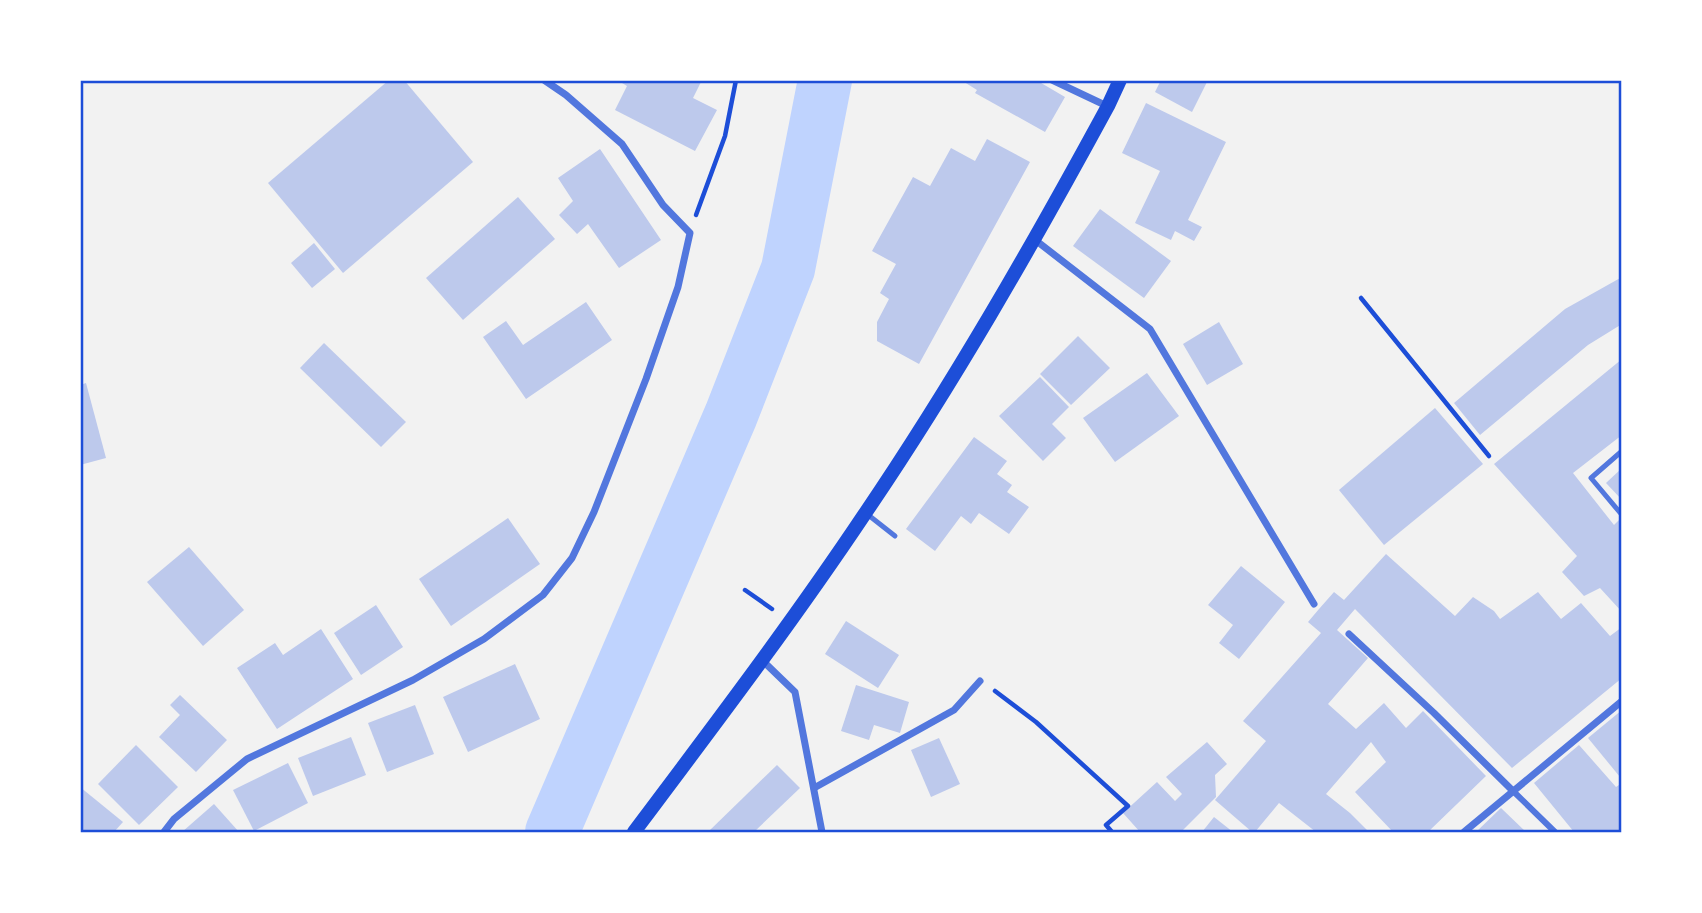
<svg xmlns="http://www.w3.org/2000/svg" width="1702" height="913" font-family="'Exo 2',sans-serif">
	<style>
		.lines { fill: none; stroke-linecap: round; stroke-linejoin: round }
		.river { stroke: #bfd3fe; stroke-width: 54 }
		.building { fill: #bdc9ec }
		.path { stroke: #1d4ed8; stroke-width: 4.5 }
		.service { stroke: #5277de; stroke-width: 5 }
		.pedestrian { stroke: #5277de; stroke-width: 6 }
		.minor { stroke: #5277de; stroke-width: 7 }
		.secondary { stroke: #1d4ed8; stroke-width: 14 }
		.neatline { fill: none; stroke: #1d4ed8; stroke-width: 2.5 }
	</style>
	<rect width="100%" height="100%" fill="#f2f2f2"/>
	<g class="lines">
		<path class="river" d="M552,832L731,415L788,269L825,80"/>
	</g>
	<g class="building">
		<path d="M389,80H404L473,162L343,273L268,183Z"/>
		<path d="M617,80H702L693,98L717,110L695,151L615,110L627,86Z"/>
		<path d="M961,80H1036L1065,97L1045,132L975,93L977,90Z"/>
		<path d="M1161,80H1208L1192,112L1155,92Z"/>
		<path d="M1146,103L1226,142L1188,220L1202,227L1194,241L1175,231L1171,240L1135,223L1160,171L1122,153Z"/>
		<path d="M987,139L1030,162L919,364L877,341V322L889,299L880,293L896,264L872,251L913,177L930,186L951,148L975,161Z"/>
		<path d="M600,149L661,240L619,268L588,224L577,234L559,215L573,201L558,178Z"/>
		<path d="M518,197L555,239L463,320L426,278Z"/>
		<path d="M1100,209L1171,261L1144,298L1073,246Z"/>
		<path d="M314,243L335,269L312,288L291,263Z"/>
		<path d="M1622,277V324L1588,345L1480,435L1454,403L1565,309Z"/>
		<path d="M586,302L612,340L526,399L483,337L506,321L523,345Z"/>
		<path d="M1219,322L1243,364L1207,385L1183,344Z"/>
		<path d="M1078,336L1110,368L1071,405L1040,374Z"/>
		<path d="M324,343L406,422L381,447L300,368Z"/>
		<path d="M1622,359V435L1573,473L1614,525L1622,517V612L1600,588L1584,596L1562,572L1577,556L1494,464Z"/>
		<path d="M1147,373L1179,416L1115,462L1083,418Z"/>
		<path d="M1040,377L1069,407L1052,424L1066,438L1043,461L999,416Z"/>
		<path d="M86,383L106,458L80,465V385Z"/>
		<path d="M1435,408L1483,464L1384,545L1339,490Z"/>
		<path d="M974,437L1007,461L997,474L1012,485L1007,492L1029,507L1009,534L979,513L971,524L961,516L935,551L906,529Z"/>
		<path d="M1622,468V500L1606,483Z"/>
		<path d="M508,518L540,564L451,626L419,579Z"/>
		<path d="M189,547L244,610L203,646L147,582Z"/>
		<path d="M1386,554L1455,616L1473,597L1494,611L1500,619L1538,592L1561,619L1581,603L1610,636L1622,627V678L1512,768L1355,609L1337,630L1368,658L1328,704L1356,729L1384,703L1406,728L1423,711L1486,776L1428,832H1393L1355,792L1386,762L1371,742L1326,794L1350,813L1369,832H1316L1279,803L1255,832H1252L1215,800L1266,741L1243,721L1321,633L1308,622L1319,609L1334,592L1344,600Z"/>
		<path d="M1241,566L1285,602L1239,659L1219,643L1233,625L1208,605Z"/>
		<path d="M376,605L403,647L361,675L334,633Z"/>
		<path d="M846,621L899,655L878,688L825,654Z"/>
		<path d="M321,629L353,679L277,729L237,668L275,643L283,655Z"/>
		<path d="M515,664L540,719L468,752L443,697Z"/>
		<path d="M856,685L909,702L900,733L874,725L869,740L841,731Z"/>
		<path d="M180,695L227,740L196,772L159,737L180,715L170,705Z"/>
		<path d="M415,705L434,754L387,772L368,723Z"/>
		<path d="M1622,710V775L1620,777L1588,738Z"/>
		<path d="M351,737L366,775L313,796L298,758Z"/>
		<path d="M939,738L960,784L931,797L911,750Z"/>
		<path d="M1207,742L1227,764L1215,775L1216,797L1181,832H1140L1123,813L1157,782L1175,801L1182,794L1166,777Z"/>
		<path d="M136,745L178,787L139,825L98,784Z"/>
		<path d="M1579,745L1616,787L1622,783V832H1574L1534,783Z"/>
		<path d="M288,763L308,803L254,831L233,790Z"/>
		<path d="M777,765L800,788L754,832H708Z"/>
		<path d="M80,787L123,822L114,832H80Z"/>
		<path d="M214,804L239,832H182Z"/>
		<path d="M1501,808L1526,832H1476Z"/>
		<path d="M1214,817L1233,832H1202Z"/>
	</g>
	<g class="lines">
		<g class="path">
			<path d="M696,215L725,136L736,80"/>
			<path d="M1361,298L1489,456"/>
			<path d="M745,590L772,609"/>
			<path d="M995,691L1036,722L1128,806L1106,825L1112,832"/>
		</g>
		<g class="service">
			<path d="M1622,451L1591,478L1622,515"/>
			<path d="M867,514L895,536"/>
		</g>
		<path class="pedestrian" d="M1512,790L1555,832"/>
		<g class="minor">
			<path d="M1052,80L1107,106"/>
			<path d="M1034,239L1150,329L1314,604"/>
			<path d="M1349,634L1434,713L1512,790"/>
			<path d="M763,661L795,692L822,832"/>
			<path d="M814,788L954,710L980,681"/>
			<path d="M164,832L174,819L247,759L413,680L484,639L543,595L572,558L594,512L646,379L678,287L690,233L663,205L622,144L566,95L544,80"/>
			<path d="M1464,832L1622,701"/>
		</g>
		<path class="secondary" d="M634,832C712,728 791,624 864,515C953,384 1032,246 1108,106L1120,80"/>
	</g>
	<rect width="1702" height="913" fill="none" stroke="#ffffff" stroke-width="164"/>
	<rect x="82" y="82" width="1538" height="749" class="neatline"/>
</svg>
